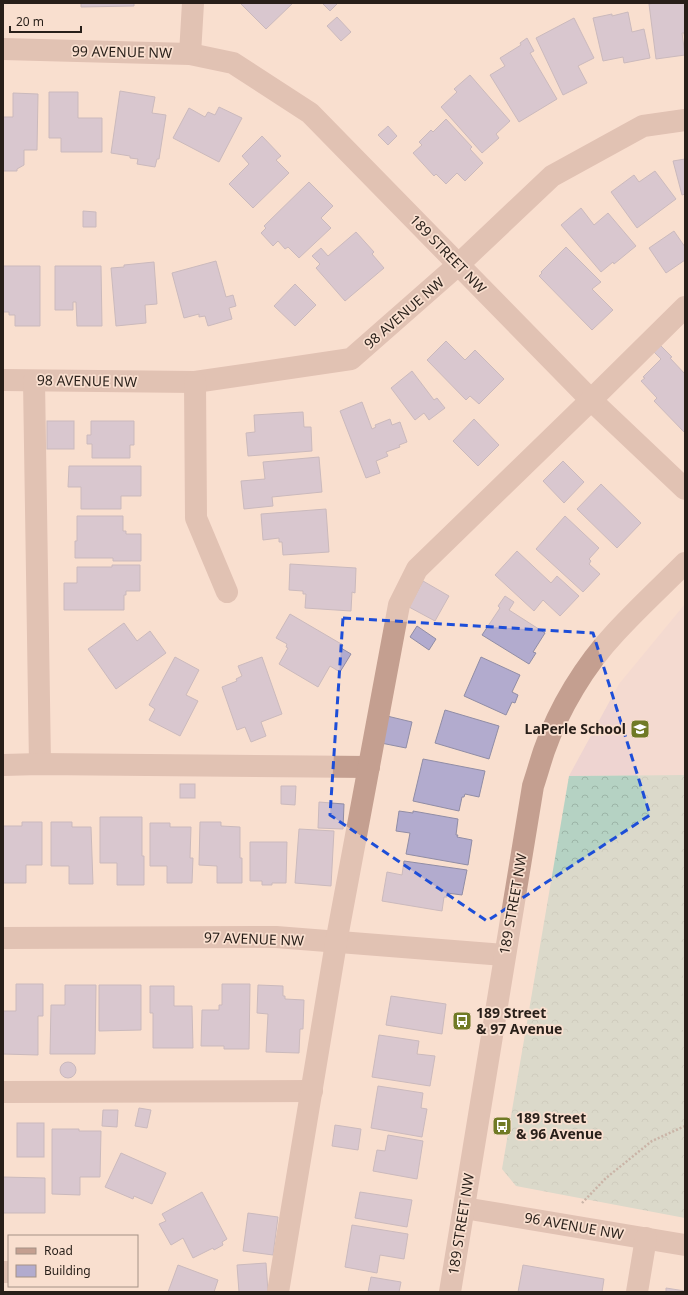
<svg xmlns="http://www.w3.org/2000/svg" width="688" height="1295" font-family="'Noto Sans',sans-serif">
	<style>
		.education { fill: #eed4d1 }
		.forest { fill: url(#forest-crowns) }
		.pitch { fill: #b5d2c3 }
		.building { fill: #b2abce; stroke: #918da5 }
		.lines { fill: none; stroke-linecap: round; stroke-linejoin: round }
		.path { stroke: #918075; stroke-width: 2.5; stroke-dasharray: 2 2; stroke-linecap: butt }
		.minor { stroke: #c49f90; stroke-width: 22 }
		.marked { fill: none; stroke: #1d4ed8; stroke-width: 3; stroke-dasharray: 8 5; stroke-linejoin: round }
		.labels { text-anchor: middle; stroke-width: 3.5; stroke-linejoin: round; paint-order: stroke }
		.street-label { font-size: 14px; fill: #281f19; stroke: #f9dfcf }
		.poi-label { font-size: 14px; font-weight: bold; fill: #281f19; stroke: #f9dfcf; text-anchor: start }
	</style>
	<defs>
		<pattern id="forest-crowns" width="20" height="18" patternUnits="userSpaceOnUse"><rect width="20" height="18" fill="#b5d2c3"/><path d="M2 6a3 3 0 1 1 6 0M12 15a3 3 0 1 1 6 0" fill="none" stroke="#9cb4a7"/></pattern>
	</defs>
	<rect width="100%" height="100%" fill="#f9dfcf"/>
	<path class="education" d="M685,604V775L569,776L619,684Z"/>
	<path class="forest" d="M685,775V1218L516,1186L502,1169L569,776Z"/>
	<path class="pitch" d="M685,880V1030H682Z"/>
	<g class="building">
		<path d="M81,3H134V6L81,7Z"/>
		<path d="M240,3H293L266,29Z"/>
		<path d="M322,3H336L337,4L330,11Z"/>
		<path d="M655,3H685V41L684,33H682L685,55L656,59L649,4Z"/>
		<path d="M628,12L632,32L644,29L650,58L624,63L623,57L603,61L593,18L612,14V16Z"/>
		<path d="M337,17L351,32L341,41L327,26Z"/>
		<path d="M574,18L594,58L578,66L587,83L563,95L536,38Z"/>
		<path d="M527,38L534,51L530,53L557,99L519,122L490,75L505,66L500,58L521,45L520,43Z"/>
		<path d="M470,75L510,121L496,134L499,138L482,153L441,107L457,92L454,89Z"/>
		<path d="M120,91L155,97L152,113L166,115L159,159H157L155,167L137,164L138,159L130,158V156L111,153Z"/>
		<path d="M49,92H78V118H102V152H61V138H49Z"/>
		<path d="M13,93L38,94L37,150H24V165L17,169V171H3V117H13Z"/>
		<path d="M219,107L242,118L219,162L173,138L189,108L205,117L208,112L215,115Z"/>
		<path d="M446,119L472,147L470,149L483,163L465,181L457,173L446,184L436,174L434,176L413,153L422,145L419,142L431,130L433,132Z"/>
		<path d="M388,126L397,136L388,145L378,135Z"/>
		<path d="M262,136L281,156L276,160L289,173L253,208L229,184L249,164L242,156Z"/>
		<path d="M685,159V194L682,195L673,161Z"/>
		<path d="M655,171L676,199L637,228L611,192L634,175L639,182Z"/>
		<path d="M309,182L333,206L321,218L331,228L299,258L288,247L285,249L278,241L273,246L261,233L266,228L264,226Z"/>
		<path d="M581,208L594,225L608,213L636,246L614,264L613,262L601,272L561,225Z"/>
		<path d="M83,211L96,212V227H83Z"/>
		<path d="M674,231L685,247V260L666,273L649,248Z"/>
		<path d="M356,232L374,252L372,254L384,268L345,301L316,268L320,264L312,256L321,248L328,256Z"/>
		<path d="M566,247L601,282L592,289L613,310L592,330L539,276L542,273L541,272Z"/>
		<path d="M216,261L226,297L233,295L236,306L229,308L232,319L208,326L205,316L199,317V314L184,318L172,273Z"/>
		<path d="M154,262L157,304L145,305L146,323L116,326L111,268L124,267V265Z"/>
		<path d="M3,266H40V326H15V315H9V312H3Z"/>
		<path d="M55,266H101L102,326H77L76,302H73V310H55Z"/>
		<path d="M295,284L316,305L295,326L274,306Z"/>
		<path d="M446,341L465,360L475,350L504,379L479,404L470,396L466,400L427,360Z"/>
		<path d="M660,345L672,357L670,358L685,374V433L654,401L657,398L641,381L645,378L643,377L661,359L653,351Z"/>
		<path d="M412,371L434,400L437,398L445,408L429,420L424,413L415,420L391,388Z"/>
		<path d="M362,402L372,429L376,427L375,425L390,419L392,425L400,422L407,442L399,445L400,447L386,452L388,456L376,461L380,473L366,478L340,411Z"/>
		<path d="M303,412L304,427H311L312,451L248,456L246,433L255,432L254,415Z"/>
		<path d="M474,419L499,445L478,466L453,441Z"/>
		<rect x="47" y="421" width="27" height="28"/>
		<path d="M91,421H134V445H130V458H92V444H87V435H91Z"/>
		<path d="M319,457L322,492L272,497L273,506L244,509L241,481L265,479L263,462Z"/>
		<path d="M563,461L584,482L564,503L543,481Z"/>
		<path d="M69,466H141V496H121V509H81V487H68Z"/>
		<path d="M601,484L641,523L617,548L577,509Z"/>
		<path d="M326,509L329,552L283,555L282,542H279V538L263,540L261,514Z"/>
		<path d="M77,516H123V531H126V534H141V561H113V558H75V541H77Z"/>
		<path d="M565,516L599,548L589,559L591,561L589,564L600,574L583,592L536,549Z"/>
		<path d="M517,551L551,583L557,576L579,596L560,616L543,600L534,611L495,575Z"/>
		<path d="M290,564L356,568L355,593L352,592L351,611L305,608L306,594H303V591L289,590Z"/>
		<path d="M112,565H140V591H126V595H124V610H64V583H77V567H112Z"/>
		<path d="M423,581L449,596L435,621L409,607Z"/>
		<path d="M505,596L514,602L509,610L545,633L533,652L536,653L529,664L482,635L500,608L498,606Z"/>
		<path d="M290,614L343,645L341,648L351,654L340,672L330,666L318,687L279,664L288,648L286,647L287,644L276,638Z"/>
		<path d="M124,623L137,641L150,631L166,653L116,689L88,649Z"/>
		<path d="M417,626L436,639L429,650L410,637Z"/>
		<path d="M175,657L199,670L186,695L198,701L180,736L149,720L155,709L149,705Z"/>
		<path d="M262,657L282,714L261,722L266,736L251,742L245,727L237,730L222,687L237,681L236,679L242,676L238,666Z"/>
		<path d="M481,657L520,675L512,692L518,695L515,703L512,702L506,715L464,696Z"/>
		<path d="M445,710L499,726L489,759L435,743Z"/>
		<path d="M387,716L412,722L406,748L381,743Z"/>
		<path d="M423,759L485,771L479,797L465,794L464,797H462L459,811L413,801Z"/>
		<rect x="180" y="784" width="15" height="14"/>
		<path d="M281,786H296L295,805L281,804Z"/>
		<path d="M319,802L344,804L343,829L318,828Z"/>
		<path d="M399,811L413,813V811L458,819L456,835H458L457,837L472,840L468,865L406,854L410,833L396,831Z"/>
		<path d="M100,817H142V856H144V885H117V863H100Z"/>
		<path d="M22,822H42V865H26V883H3V826H22Z"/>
		<path d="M51,822H72V827H91L93,884H69V866H51Z"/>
		<path d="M200,822H221V826L240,827V858H242V883H217V866L199,865Z"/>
		<path d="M150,823H170V827H191L190,858H193L192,883H167V866H150Z"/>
		<path d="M299,829L334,831L331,886L295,883Z"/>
		<path d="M250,842H287L286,883H272V885H262V881H250Z"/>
		<path d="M404,861L467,870L462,895L447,893V897H444L442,911L382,901L387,872L402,875Z"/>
		<path d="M16,984H43V1016H38V1055L3,1054V1011H16Z"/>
		<path d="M222,984H250L249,1049H224V1046H201L202,1010H219V1005H222Z"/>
		<path d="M65,985H96L95,1054H50L51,1005H65Z"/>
		<path d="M99,985H141V1030L99,1031Z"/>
		<path d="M258,985L283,986V996H285V999L304,1000L303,1029H300L299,1053L266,1052L268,1014L257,1013Z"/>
		<path d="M150,986H174V1006H192L193,1048H153V1013H150Z"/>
		<path d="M391,996L446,1004L442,1034L386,1025Z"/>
		<path d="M379,1035L419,1041L417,1054L435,1056L430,1086L372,1077Z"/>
		<circle cx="68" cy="1070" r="8"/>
		<path d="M378,1086L423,1093L421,1108L427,1109L422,1137L371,1128Z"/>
		<path d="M139,1108L151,1110L147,1128L135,1126Z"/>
		<path d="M103,1110H118L117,1127L102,1126Z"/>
		<rect x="17" y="1123" width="27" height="34"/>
		<path d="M335,1125L361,1129L358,1150L332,1146Z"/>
		<path d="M52,1129H79V1131H101L100,1177H80V1195L52,1194Z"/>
		<path d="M388,1135L423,1141L417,1179L373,1171L377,1150L385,1151Z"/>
		<path d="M121,1153L166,1173L152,1204L134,1196L133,1199L105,1187Z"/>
		<path d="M3,1177L45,1178V1213H3Z"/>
		<path d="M202,1192L227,1239L222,1242L223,1245L214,1250L213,1248L193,1258L183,1238L171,1245L159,1224L166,1221L162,1214Z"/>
		<path d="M360,1192L412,1200L407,1227L355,1218Z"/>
		<path d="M248,1213L278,1217L273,1255L243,1251Z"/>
		<path d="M352,1225L408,1234L404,1259L380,1255L377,1273L345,1267Z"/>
		<path d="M266,1263L268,1292H239L237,1265Z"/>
		<path d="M178,1265L218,1280L214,1292H168Z"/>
		<path d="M523,1265L604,1279L602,1292H518Z"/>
		<path d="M371,1277L401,1282L399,1292H368Z"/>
		<path d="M666,1288L685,1291V1292H666Z"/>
	</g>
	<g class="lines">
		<path class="path" d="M582,1203L606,1178L652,1141L685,1126"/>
		<g class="minor">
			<path d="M3,49L190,54L233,63L310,113L591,400L685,489"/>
			<path d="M190,54L193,3"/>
			<path d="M3,380L195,382L351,359L458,265L552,176L643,126L685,120"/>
			<path d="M34,381L40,764"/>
			<path d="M195,382L196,518L227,592"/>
			<path d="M3,765L40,764L369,767"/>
			<path d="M3,938L276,937L504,955"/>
			<path d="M3,1092L312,1091"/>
			<path d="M464,1208L685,1245"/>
			<path d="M3,1272H9"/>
			<path d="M278,1292L336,943L399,605L417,569L591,400L685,307"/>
			<path d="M450,1292L533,786C537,774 540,763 544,751C559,708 585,665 616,632C638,608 662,586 685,563"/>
			<path d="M637,1292L646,1238"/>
		</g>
	</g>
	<path d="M0 0H688V1295H0ZM343,618L593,633L650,815L487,921L330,815Z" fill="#f9dfcf" fill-opacity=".55" fill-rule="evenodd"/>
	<path class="marked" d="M343,618L593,633L650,815L487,921L330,815Z"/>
	<defs>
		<g id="school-square" transform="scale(1)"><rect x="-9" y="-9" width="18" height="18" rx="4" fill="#707a25" stroke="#f9dfcf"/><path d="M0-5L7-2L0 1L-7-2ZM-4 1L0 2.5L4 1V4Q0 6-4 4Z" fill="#fff"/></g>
		<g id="bus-square" transform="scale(1)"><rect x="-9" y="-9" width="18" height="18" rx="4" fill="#707a25" stroke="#f9dfcf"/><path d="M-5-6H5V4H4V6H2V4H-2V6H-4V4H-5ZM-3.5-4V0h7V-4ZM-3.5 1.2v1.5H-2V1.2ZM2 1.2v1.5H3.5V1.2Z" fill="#fff"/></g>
	</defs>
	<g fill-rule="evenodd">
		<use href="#school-square" x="640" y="729"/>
		<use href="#bus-square" x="462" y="1021"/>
		<use href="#bus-square" x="502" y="1126"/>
	</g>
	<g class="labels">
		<g class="street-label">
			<text transform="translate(122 52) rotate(1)" y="5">99 AVENUE NW</text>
			<text transform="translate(448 254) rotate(46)" y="5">189 STREET NW</text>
			<text transform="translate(404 313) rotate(-41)" y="5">98 AVENUE NW</text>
			<text transform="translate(87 381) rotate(1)" y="5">98 AVENUE NW</text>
			<text transform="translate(513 904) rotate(-80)" y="5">189 STREET NW</text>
			<text transform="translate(254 939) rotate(2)" y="5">97 AVENUE NW</text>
			<text transform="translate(461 1224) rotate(-81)" y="5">189 STREET NW</text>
			<text transform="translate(574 1226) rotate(10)" y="5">96 AVENUE NW</text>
		</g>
		<g class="poi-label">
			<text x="626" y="734" text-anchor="end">LaPerle School</text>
			<text x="476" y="1018">189 Street<tspan x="476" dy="16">&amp; 97 Avenue</tspan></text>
			<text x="516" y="1123">189 Street<tspan x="516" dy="16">&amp; 96 Avenue</tspan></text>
		</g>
	</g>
	<rect width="688" height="1295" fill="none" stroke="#281f19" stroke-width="8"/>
	<rect x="8" y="1235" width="130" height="52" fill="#f9dfcf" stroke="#a59286"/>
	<rect x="16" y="1248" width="20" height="6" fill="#c49f90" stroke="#a59286"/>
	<text x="44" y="1255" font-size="12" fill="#281f19">Road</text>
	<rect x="16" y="1265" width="20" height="12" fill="#b2abce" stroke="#a59286"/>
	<text x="44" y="1275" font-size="12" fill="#281f19">Building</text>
	<path d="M10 26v6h71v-6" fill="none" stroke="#281f19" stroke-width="2"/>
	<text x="16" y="26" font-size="12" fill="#281f19" stroke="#f9dfcf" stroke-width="3" paint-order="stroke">20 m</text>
</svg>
